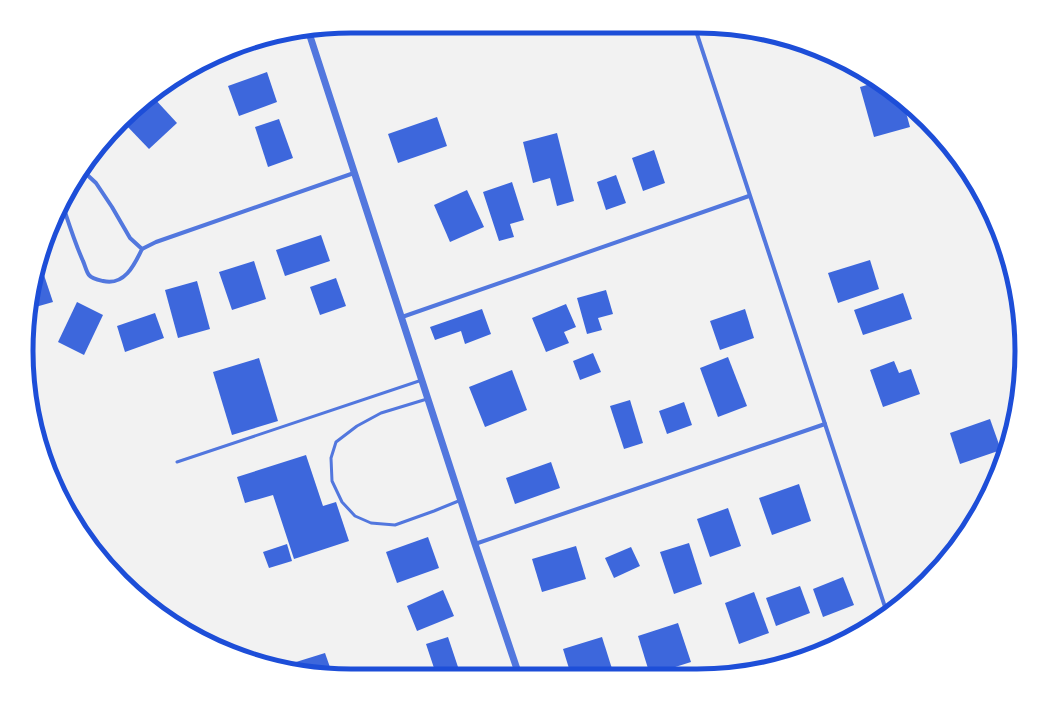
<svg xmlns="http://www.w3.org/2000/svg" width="1048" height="702" font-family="Quicksand,sans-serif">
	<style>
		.building { fill: #3d67dc }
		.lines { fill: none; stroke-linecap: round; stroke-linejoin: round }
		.service { stroke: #5277de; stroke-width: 3 }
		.minor { stroke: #5277de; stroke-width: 4 }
		.tertiary { stroke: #5277de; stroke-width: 7 }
		.rim { fill: none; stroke: #1d4ed8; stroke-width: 5 }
	</style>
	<rect width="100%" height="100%" fill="#f2f2f2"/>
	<g class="building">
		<path d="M267,72L277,102L239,116L228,86Z"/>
		<path d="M874,83L904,105L910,127L874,137L860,87Z"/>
		<path d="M153,97L177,123L149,149L125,124Z"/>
		<path d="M437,117L447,146L398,163L388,134Z"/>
		<path d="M279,119L293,158L268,167L255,127Z"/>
		<path d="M557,133L574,201L557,206L550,178L533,183L523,142Z"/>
		<path d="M654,150L665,183L643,191L632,158Z"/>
		<path d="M616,175L626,203L606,210L597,182Z"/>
		<path d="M512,182L524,220L510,224L514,237L499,241L483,192Z"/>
		<path d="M467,190L484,227L450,242L434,205Z"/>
		<path d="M321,235L330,261L285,276L276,250Z"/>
		<path d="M870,260L879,289L838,303L828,273Z"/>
		<path d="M254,261L266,299L232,310L219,272Z"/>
		<path d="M41,266L53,302L32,308L37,285Z"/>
		<path d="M336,278L346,306L320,315L310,287Z"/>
		<path d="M197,281L210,329L178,338L165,290Z"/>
		<path d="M606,290L613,314L598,318L602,330L587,334L577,298Z"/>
		<path d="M903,293L912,319L863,335L854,310Z"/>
		<path d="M77,302L103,315L84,355L58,342Z"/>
		<path d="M566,304L576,327L564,332L569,343L546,352L532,318Z"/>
		<path d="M482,309L491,334L465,344L461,331L435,340L430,327Z"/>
		<path d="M745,309L754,338L720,350L710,321Z"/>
		<path d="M155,313L164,338L125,352L117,326Z"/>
		<path d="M593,353L601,372L580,380L573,361Z"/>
		<path d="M728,357L747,406L718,417L700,368Z"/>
		<path d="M259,358L278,421L232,435L213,372Z"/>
		<path d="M894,361L899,373L911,369L920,394L883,407L870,370Z"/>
		<path d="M512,370L527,410L485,427L469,387Z"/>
		<path d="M630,400L643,443L624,449L610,406Z"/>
		<path d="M684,402L692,425L667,434L659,411Z"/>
		<path d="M990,419L1001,450L960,464L950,433Z"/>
		<path d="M306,455L323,506L336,502L349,541L294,559L273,495L245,503L237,477Z"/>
		<path d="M551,462L560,488L515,504L506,478Z"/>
		<path d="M799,484L811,521L772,535L759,498Z"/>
		<path d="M728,508L741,546L710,557L697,519Z"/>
		<path d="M428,537L439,568L397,583L386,552Z"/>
		<path d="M689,543L702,584L674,594L660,552Z"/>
		<path d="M287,544L292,561L269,568L263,552Z"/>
		<path d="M576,546L586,579L542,592L532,559Z"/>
		<path d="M631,547L640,566L614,578L605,558Z"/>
		<path d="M843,577L854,605L823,617L813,589Z"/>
		<path d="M800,586L810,613L776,626L766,598Z"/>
		<path d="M443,590L454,616L417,631L407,606Z"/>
		<path d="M754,592L769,633L739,644L725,603Z"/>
		<path d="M678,623L691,662L650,675L638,636Z"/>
		<path d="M448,637L458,667L436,674L426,644Z"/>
		<path d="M602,637L614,675H571L563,649Z"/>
		<path d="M325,653L332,673H308L299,670L296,662Z"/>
	</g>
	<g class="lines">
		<g class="service">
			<path d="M427,399L381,413L357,426L336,442L331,458L332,481L342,502L355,516L371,523L395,525L434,511L461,500"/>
			<path d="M177,462L422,380"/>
		</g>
		<g class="minor">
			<path d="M695,28L887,613"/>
			<path d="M63,206C69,224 75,243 83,261C85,265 86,271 89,275C92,279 98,280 103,281C124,286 134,266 142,249L130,238L112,207L96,183L83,171"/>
			<path d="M142,249L156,242L354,173"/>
			<path d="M402,317L749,196"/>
			<path d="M475,544L825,424"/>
		</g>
		<path class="tertiary" d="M309,33L475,544L519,675"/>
	</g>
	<path d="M0 0H1048V702H0ZM351 33H697A318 318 0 0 1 1015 351V351A318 318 0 0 1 697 669H351A318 318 0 0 1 33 351V351A318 318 0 0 1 351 33Z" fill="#fff" fill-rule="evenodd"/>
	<path class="rim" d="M351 33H697A318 318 0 0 1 1015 351V351A318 318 0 0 1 697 669H351A318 318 0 0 1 33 351V351A318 318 0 0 1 351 33Z"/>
</svg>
